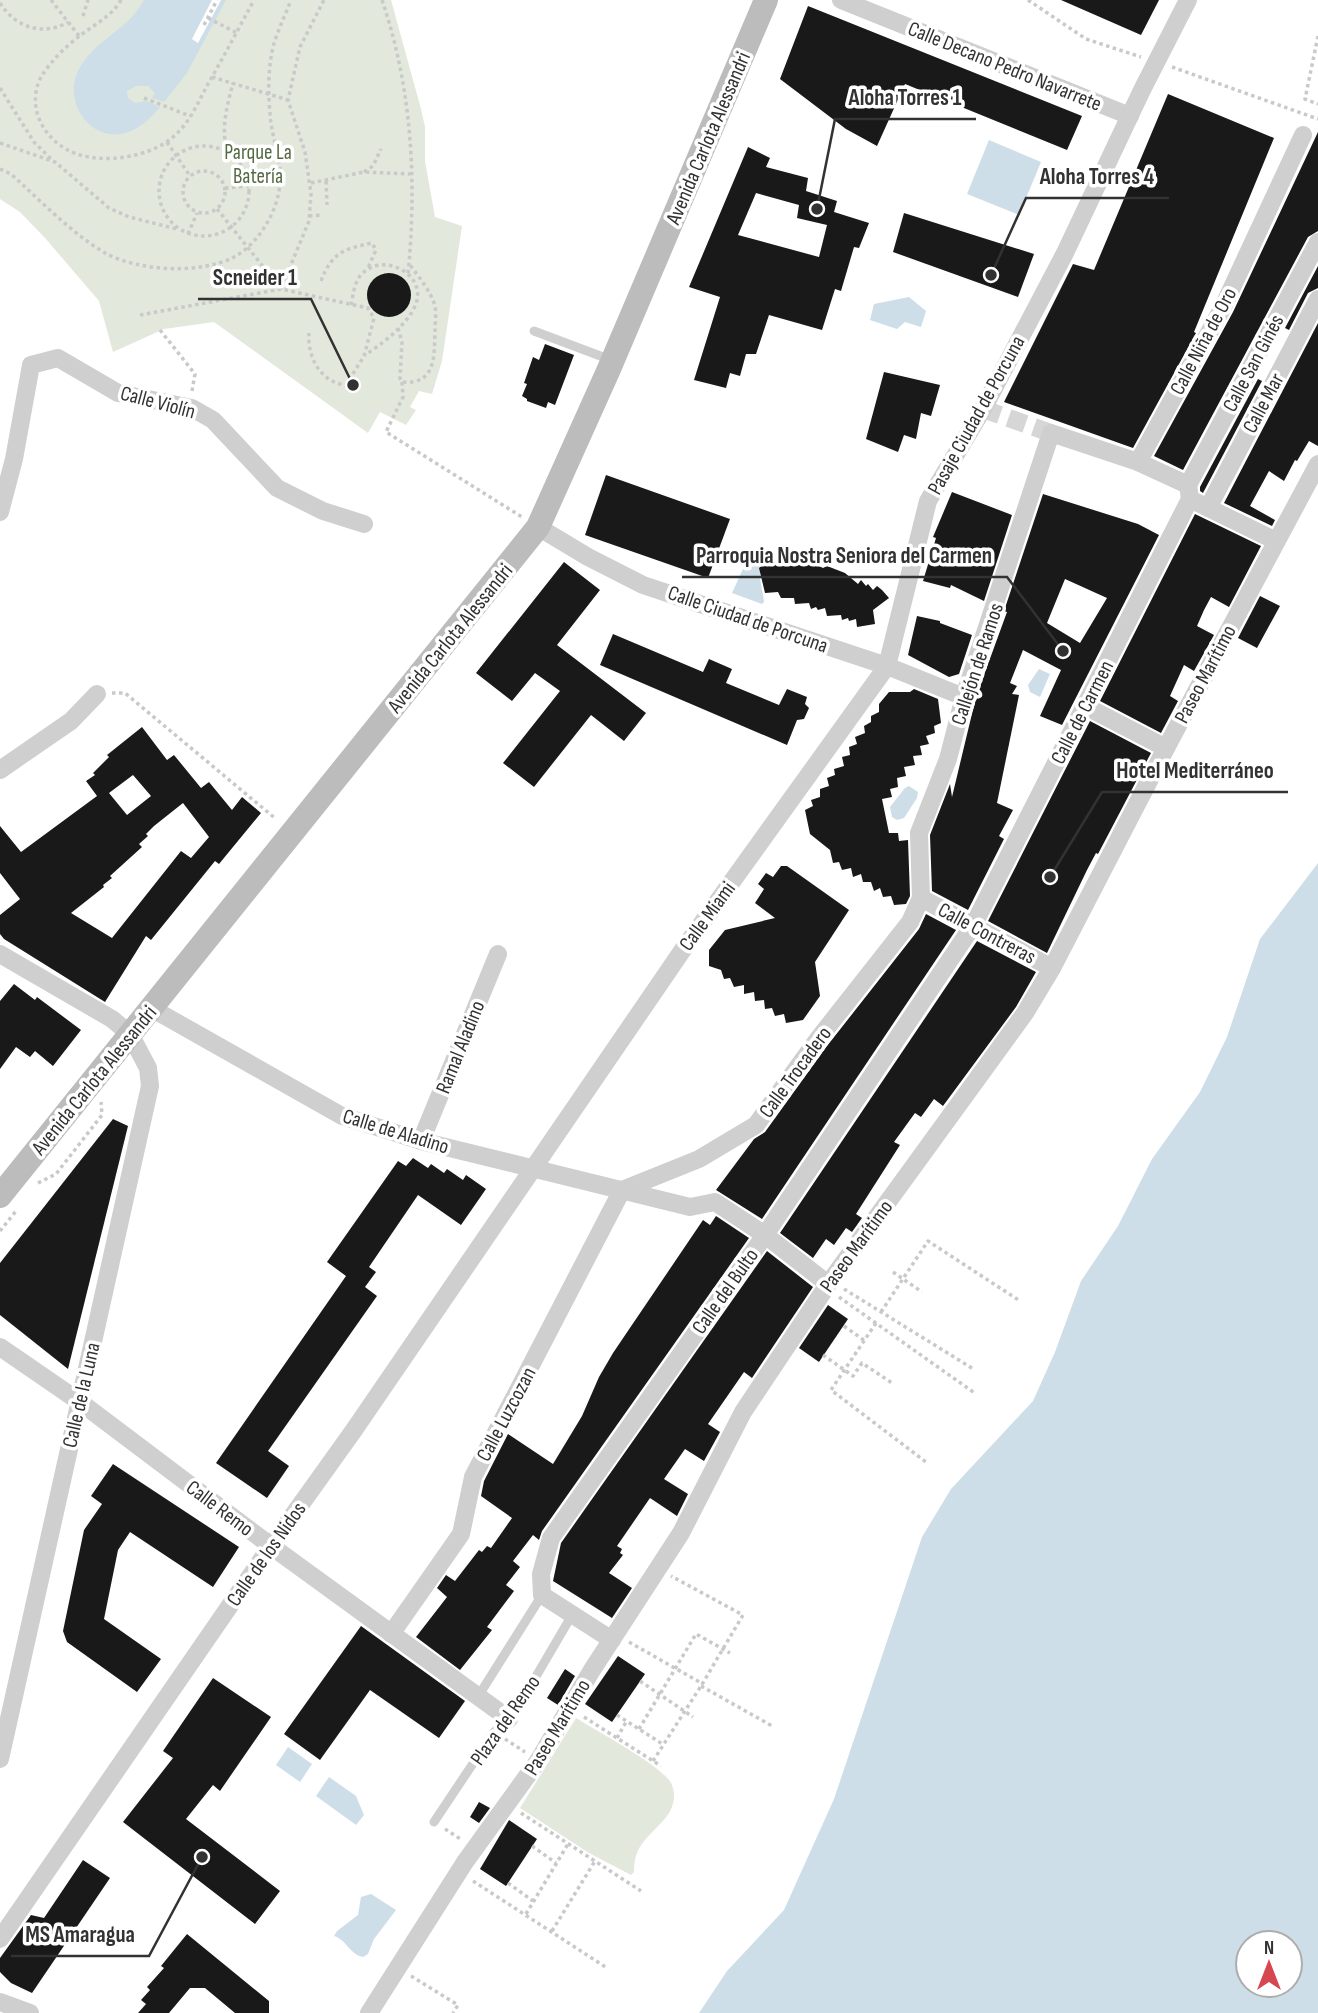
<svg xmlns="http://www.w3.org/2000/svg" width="1318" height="2013" font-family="'Sofia Sans Condensed',sans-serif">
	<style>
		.green { fill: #e2e8dc }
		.water { fill: #cddee8; fill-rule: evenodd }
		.pier { fill: #fff }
		.building { fill: #191919; fill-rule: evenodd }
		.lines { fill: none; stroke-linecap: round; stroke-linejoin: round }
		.street-tunnel { stroke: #d6d6d6; stroke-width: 18; stroke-dasharray: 18 9; stroke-linecap: butt }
		.path { stroke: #c9c9c9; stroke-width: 3.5; stroke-dasharray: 3.5 3.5; stroke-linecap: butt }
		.lane { stroke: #cfcfcf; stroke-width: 9 }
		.street { stroke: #cfcfcf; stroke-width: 18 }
		.secondary { stroke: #bcbcbc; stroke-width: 24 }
		.labels { text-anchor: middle; stroke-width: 7; stroke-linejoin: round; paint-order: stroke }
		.street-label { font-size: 21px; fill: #323232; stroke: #fff }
		.park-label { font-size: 21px; fill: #546a43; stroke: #fff }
		.leader { fill: none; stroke: #323232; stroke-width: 2.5 }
		.callout-dot { fill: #323232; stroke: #fff; stroke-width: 2.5 }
		.callout-label { font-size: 23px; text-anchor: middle; font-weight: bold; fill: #323232; stroke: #fff; stroke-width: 7; stroke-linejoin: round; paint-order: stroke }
	</style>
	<rect width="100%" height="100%" fill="#fff"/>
	<g class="green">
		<path d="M0,0H391L421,109L425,127V161L435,217L462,226L442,361L432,394L419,391L410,407L416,410L406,425L380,412L368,433L214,322L164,329L113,352L99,301L46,239L20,212L0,199Z"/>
		<path d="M576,1718C595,1730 662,1766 671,1783C678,1797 672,1812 662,1822C645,1840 634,1847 634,1872L631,1875L589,1853L520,1808Z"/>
	</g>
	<g class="water">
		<path d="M144,0H226L187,73L164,102L152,98L155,93L148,86H136L127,91L128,98L135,103L147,101L160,107C150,119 138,131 121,134C90,139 66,104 76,76C86,49 112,37 131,18C136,13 140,6 144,0Z"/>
		<path d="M989,140L1041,162L1019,215L967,194Z"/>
		<path d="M909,297L926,311L921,327L905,322L897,329L870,320L874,304Z"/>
		<path d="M747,560L762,565C757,577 763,589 764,602L762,604L732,593Z"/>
		<path d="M1039,669L1050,674L1040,697L1030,692L1028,685Z"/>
		<path d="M909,786L918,792L917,798L904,818L897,820L892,817L890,807L905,788Z"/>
		<path d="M1318,863V2013H699L727,1971L784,1910L834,1799L922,1537L951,1489L1033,1401L1055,1352L1081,1281L1118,1226L1152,1159L1200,1092L1227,1037L1260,939ZM1248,1943H1290V1985H1248Z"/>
		<path d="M288,1747L312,1764L300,1782L276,1765Z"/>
		<path d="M329,1777L356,1796L364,1815L356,1825L316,1796Z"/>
		<path d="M371,1894L396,1910L374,1939L368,1954L363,1957C349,1954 347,1940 334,1936L337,1931L358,1915L361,1897Z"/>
	</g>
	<path class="pier" d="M212,0H221L198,43L192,39Z"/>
	<g class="building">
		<path d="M1061,0H1159L1141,35Z"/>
		<path d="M808,6L1082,116L1067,150L905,84L877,146L846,129L780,79Z"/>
		<path d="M1168,94L1274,138L1194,332L1196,333L1133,448L1004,402L1073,264L1094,270Z"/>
		<path d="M1318,132V231L1308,237L1183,470L1154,456L1233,312Z"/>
		<path d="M748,147L770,158L766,167L808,178L806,191L837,201L834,212L869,223L859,248L854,247L841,291L835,289L822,330L769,315L756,354H746L740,376L730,373L726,388L694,380L720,297L689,287ZM756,193L799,205L797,218L827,225L819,257L738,235Z"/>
		<path d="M904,213L1034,254L1018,297L893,252Z"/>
		<path d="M1318,266V288L1308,293L1289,330L1285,328Z"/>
		<circle cx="389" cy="295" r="22"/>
		<path d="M1318,323V446L1309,441L1297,461L1295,460L1284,481L1269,471L1250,506L1275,520L1272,526L1224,503Z"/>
		<path d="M545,344L574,355L555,405L548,402L546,408L527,401V399L522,396L527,384L524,383L533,357L539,360Z"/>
		<path d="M884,372L940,385L931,416L921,413L916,439L904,435L898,452L866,439Z"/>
		<path d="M1258,379L1262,381L1203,493L1200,491V487Z"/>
		<path d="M606,475L730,519L708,578L585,535Z"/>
		<path d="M952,492L1012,515L984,601L951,585L950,588L923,581L936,538L933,537Z"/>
		<path d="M1043,494L1138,524L1159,535L1062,725L1040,716L1061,670L1023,650L1010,683L1017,686L1012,694L1019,695L997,803L1013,810L999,836L1004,839L968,910L932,891L930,835L950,784L952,797L976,697L1007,612L1004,611ZM1065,579L1107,598L1080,643L1047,623Z"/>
		<path d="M1195,514L1261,546L1229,607L1211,597L1204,610L1197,626L1214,635L1194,671L1184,665L1170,696L1178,701L1161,733L1100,701Z"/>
		<path d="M780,552L791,560L795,556L798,560L802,559L807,565L811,562L823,568L827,566L845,573L858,584L861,580L866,586L868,584L873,590L877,586L882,590L889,598L873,610L875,624L857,627L856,619L849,621L848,618L842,620L841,615L827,616L825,608L818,610L816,607L811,609L809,603L795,604L794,598H781L778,592L765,593L759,568Z"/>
		<path d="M564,562L600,590L557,645L646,713L624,741L591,715L534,787L503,763L560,691L535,673L512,701L476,673Z"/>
		<path d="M1260,596L1280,606L1257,648L1238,638Z"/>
		<path d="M917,616L940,621V623L972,635L959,674L949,677L908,655Z"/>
		<path d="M613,634L703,672L709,659L732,669L726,683L779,705L787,689L807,697L805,704L809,708L804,719L797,720L787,745L600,665Z"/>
		<path d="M914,689L938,699L941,723L934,726L935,733L926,736L929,744L920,746L922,755L913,756L915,765L904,767L906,776L897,778L898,787L890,789L892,797L882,799L889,833H898L899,841L908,840L910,896L906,904L894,905L891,896L883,897L880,888L874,891L871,882H863L861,874L853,877L851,868L842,870L839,862L833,863L830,850L810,834L805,810L813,806L811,800L820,797V789L829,786L827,778L835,775L834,769L844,766L842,757L850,755L849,747L857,744L855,737L865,733L864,726L871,722V716L879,712V704L889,692H910Z"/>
		<path d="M1090,721L1151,753L1098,854L1096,853L1087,870L1047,953L988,921Z"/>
		<path d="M142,727L167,760L174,755L201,788L209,782L232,810L242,797L261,813L219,864L215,861L151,940L146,936L105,1002L4,939L0,934V915L20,899L0,873V826L21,852L97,796L86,781L95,775L93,773L109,757L107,755ZM133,775L151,796L127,815L109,793ZM183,803L209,837L191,858L181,851L112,938L71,913L104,887L103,885L112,878L110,876L142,847L139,844L148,836L146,834L154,826Z"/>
		<path d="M781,866H787L849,910L815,962L820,996L803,1020L786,1023L784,1014L775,1016L772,1008L765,1009L764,1000L755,1001L754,992L744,994V985L734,987L730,978L724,979L721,970L709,966V950L725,930L775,918L755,903L764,889L758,884L766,873L773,877Z"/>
		<path d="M926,914L956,930L762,1219L716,1190L754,1139L765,1132L827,1046L919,929Z"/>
		<path d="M977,941L1036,972L1016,1007L943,1106L934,1099L921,1117L915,1113L894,1142L900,1145L856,1214L862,1218L852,1232L846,1228L834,1245L826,1239L813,1258L780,1233Z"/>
		<path d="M14,984L35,1000L37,997L81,1030L53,1066L35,1051L30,1057L16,1047L0,1069V1001Z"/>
		<path d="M113,1119L128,1126L68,1369L0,1315V1263Z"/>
		<path d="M413,1158L428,1168L431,1164L444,1173L447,1169L463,1180L466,1175L486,1189L461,1225L418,1195L369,1267L376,1272L365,1287L377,1296L268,1451L289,1466L267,1498L216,1463L346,1276L327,1262L398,1161L406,1166Z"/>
		<path d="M716,1216L749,1238L542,1531L539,1540L533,1535L513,1561L520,1567L506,1585L514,1591L487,1627L492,1630L460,1670L416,1637L447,1597L437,1588L446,1575L455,1581L479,1550L482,1552L487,1546L491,1548L512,1518L481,1496L484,1481L508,1434L553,1464L582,1416L599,1377L613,1353L703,1220L710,1225Z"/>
		<path d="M767,1251L813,1287L752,1378L744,1372L708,1424L720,1432L704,1461L685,1449L664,1479L688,1494L677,1516L650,1498L617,1546L622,1549L620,1553L623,1555L609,1573L632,1588L612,1618L553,1581L561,1543Z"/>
		<path d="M828,1305L848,1319L819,1362L799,1348Z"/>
		<path d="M113,1464L239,1547L213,1587L130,1532L118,1550L104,1619L161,1659L137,1692L67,1642L63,1631L84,1530L102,1504L91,1496Z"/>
		<path d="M361,1626L465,1701L439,1738L370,1690L320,1760L284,1734Z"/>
		<path d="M618,1656L645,1674L612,1722L585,1704Z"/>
		<path d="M565,1669L575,1676L558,1705L547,1698Z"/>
		<path d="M213,1678L271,1717L220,1791L213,1785L186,1819L280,1891L255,1924L123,1822L173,1758L163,1751Z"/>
		<path d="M479,1802L490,1808L479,1823L470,1817Z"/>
		<path d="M509,1820L537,1839L506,1886L480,1869Z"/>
		<path d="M83,1860L110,1878L32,1993L11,1983L0,1972V1958L31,1915L44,1918Z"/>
		<path d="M187,1934L269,2001V2013H235L205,1988H190L169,2013H138L146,2004L141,2000L150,1990L147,1987L164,1968L161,1966Z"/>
	</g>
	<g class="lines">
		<path class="street-tunnel" d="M983,409L1051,433"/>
		<g class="path">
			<path d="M51,0L79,36"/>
			<path d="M121,0C112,16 95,24 81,35C67,45 50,62 41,77C25,108 45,143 77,154C105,164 150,157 173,137C190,123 198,102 208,84C224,56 239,28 254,0"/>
			<path d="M382,0C412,88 417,182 408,274"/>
			<path d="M1028,0L1086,39L1141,57"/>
			<path d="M0,3C15,27 43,37 68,22"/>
			<path d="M83,16L88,0"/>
			<path d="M208,18L237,33"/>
			<path d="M204,25L217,0"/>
			<path d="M1318,36L1305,99L1318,104"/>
			<path d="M1172,67L1318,119"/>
			<path d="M212,77L288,100"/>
			<path d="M0,88L34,142L53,161"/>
			<path d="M144,98L190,116"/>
			<path d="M167,142L190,176"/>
			<path d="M0,143L55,162L109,208L129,217L177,229"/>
			<circle cx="204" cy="191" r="45"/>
			<path d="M228,153C220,130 227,106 233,83"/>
			<path d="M0,169L11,174C41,201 70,232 105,253C138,271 200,275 234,257C259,244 279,209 280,182C282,163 274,143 271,124C268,97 267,66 275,40C280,26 286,13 291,0"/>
			<circle cx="204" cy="192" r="21"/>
			<path d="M364,172L373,166L381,149"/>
			<path d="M326,181L327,205"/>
			<path d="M311,183L364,172L410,174"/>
			<path d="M225,188L249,186"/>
			<path d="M217,209L281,289"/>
			<path d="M309,216L322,215"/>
			<path d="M188,234L197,213"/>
			<path d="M321,281C332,252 344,249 372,243L376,250L367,270"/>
			<path d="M281,289L309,221L311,194L305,152L288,100L300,47L324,0"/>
			<path d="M351,305C353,296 354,286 358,279C377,248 430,273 415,306C407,325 382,344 365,355"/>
			<path d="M140,315L281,289L368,308L374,318L364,356L346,385C321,383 307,357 309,333"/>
			<path d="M398,328L402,342L400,378L402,382C437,385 434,355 435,330C435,321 437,311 434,303C429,289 419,277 410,265"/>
			<path d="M160,330L195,374L192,391"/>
			<path d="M402,382L403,397L386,432L522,517"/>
			<path d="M112,693H125L276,819"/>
			<path d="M38,1183L56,1174L102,1115L101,1102"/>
			<path d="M0,1231L16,1211"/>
			<path d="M893,1272L922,1292"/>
			<path d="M844,1289L975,1370"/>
			<path d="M839,1297L976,1394"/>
			<path d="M881,1312L928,1241L1020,1301"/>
			<path d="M876,1323L831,1390L926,1462"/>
			<path d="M844,1326L865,1341"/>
			<path d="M823,1355L853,1376L862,1363L892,1383"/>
			<path d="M629,1642L703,1684"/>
			<path d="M640,1681L693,1717"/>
			<path d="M701,1686L774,1727"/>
			<path d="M617,1715L664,1745"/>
			<path d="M584,1717L661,1766"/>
			<path d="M639,1729L696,1634L730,1653"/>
			<path d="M617,1738L626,1722"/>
			<path d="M505,1739L525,1752"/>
			<path d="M653,1761L701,1686L743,1615L671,1576"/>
			<path d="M521,1813L641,1891"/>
			<path d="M445,1829L462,1840"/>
			<path d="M532,1846L556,1863"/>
			<path d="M473,1881L607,1968"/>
			<path d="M508,1883L533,1901"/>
			<path d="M526,1914L568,1844"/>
			<path d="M552,1931L595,1861"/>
			<path d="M411,1976L458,2005L453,2013"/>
		</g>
		<g class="lane">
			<path d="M534,331L611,360"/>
			<path d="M479,1695L542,1595"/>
			<path d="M434,1822L494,1732L514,1714L572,1615"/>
		</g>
		<g class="street">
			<path d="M841,0L1130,116"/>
			<path d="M1138,462L1188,485L1190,499L1276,541"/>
			<path d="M1188,485L1318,242"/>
			<path d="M1208,508L1318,299"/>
			<path d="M0,512L14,459L31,365L58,358L118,393L192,408L213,420L277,488L323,511L364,524"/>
			<path d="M538,527L588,557L643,585L887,666L964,697"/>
			<path d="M1085,706L1166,748"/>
			<path d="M0,770L71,721L97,694"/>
			<path d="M921,898L1052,968"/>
			<path d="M0,954L112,1019L130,1034L148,1068L150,1086L0,1759"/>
			<path d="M151,1008L342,1116L421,1141L690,1207L715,1202L765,1235L828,1284"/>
			<path d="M421,1141L498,954"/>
			<path d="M622,1190L699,1159L756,1125L818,1039L910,922L921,898L919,833L948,759L964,697L1051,433L1138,462L1223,307L1303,135"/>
			<path d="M0,1347L80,1402L271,1546L509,1719"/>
			<path d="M391,1634L461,1534L473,1477L622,1190"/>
			<path d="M612,1640L542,1595L541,1574L551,1538L765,1235L974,924L1190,499"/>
			<path d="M0,1939L271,1546L354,1430L682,951L887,666L928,501L983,409L1065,253L1142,90L1188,0"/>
			<path d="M0,2002L30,2013"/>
			<path d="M369,2013L465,1862L538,1761L592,1670L681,1533L743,1412L831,1280L1025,1013L1052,968L1166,748L1318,464"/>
		</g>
		<path class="secondary" d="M0,1196L538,527L609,369L766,0"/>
	</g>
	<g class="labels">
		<g class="street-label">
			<text transform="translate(1005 66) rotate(22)" y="7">Calle Decano Pedro Navarrete</text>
			<text transform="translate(708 138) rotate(-67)" y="7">Avenida Carlota Alessandri</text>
			<text transform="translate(1203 341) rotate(-62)" y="7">Calle Niña de Oro</text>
			<text transform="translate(1253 363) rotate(-62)" y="7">Calle San Ginés</text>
			<text transform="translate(158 402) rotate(15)" y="7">Calle Violín</text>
			<text transform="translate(1263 403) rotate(-62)" y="7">Calle Mar</text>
			<text transform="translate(976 415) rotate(-61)" y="7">Pasaje Ciudad de Porcuna</text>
			<text transform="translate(748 619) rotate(19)" y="7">Calle Ciudad de Porcuna</text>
			<text transform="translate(450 638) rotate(-51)" y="7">Avenida Carlota Alessandri</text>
			<text transform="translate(977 664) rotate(-72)" y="7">Callejón de Ramos</text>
			<text transform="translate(1205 674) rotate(-62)" y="7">Paseo Marítimo</text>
			<text transform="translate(1082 712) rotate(-63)" y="7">Calle de Carmen</text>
			<text transform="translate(707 916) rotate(-54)" y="7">Calle Miami</text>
			<text transform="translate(987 933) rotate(28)" y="7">Calle Contreras</text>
			<text transform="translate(460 1047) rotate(-68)" y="7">Ramal Aladino</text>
			<text transform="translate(795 1072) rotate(-54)" y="7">Calle Trocadero</text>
			<text transform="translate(94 1080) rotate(-51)" y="7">Avenida Carlota Alessandri</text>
			<text transform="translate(396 1131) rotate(17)" y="7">Calle de Aladino</text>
			<text transform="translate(856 1246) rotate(-54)" y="7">Paseo Marítimo</text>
			<text transform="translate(725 1291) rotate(-55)" y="7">Calle del Bulto</text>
			<text transform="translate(81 1395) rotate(-77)" y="7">Calle de la Luna</text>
			<text transform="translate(506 1414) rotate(-62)" y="7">Calle Luzcozan</text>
			<text transform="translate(220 1508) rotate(37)" y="7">Calle Remo</text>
			<text transform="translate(266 1554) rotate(-55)" y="7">Calle de los Nidos</text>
			<text transform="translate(505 1720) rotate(-55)" y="7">Plaza del Remo</text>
			<text transform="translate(557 1727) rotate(-59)" y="7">Paseo Marítimo</text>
		</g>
		<g class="park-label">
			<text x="258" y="159">Parque La<tspan x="258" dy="24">Batería</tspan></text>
		</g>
	</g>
	<path class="leader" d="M817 209L835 119H976M991 275L1026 198H1169M353 385L311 299H198M1063 651L1007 577H682M1050 877L1102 792H1288M202 1857L149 1956H11"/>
	<g class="callout-dot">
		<circle cx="817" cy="209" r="7"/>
		<circle cx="991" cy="275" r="7"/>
		<circle cx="353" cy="385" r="7"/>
		<circle cx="1063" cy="651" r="7"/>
		<circle cx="1050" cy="877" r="7"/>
		<circle cx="202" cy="1857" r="7"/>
	</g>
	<g class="callout-label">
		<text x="905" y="105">Aloha Torres 1</text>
		<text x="1097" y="184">Aloha Torres 4</text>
		<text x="255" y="285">Scneider 1</text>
		<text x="844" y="563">Parroquia Nostra Seniora del Carmen</text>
		<text x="1195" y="778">Hotel Mediterráneo</text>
		<text x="80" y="1942">MS Amaragua</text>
	</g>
	<g transform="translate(1269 1964)"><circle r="33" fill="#ffffff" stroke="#adadad" stroke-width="2"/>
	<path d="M0-5L12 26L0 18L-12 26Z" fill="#d6474f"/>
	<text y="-10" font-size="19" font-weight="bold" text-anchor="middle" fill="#323232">N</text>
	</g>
</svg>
